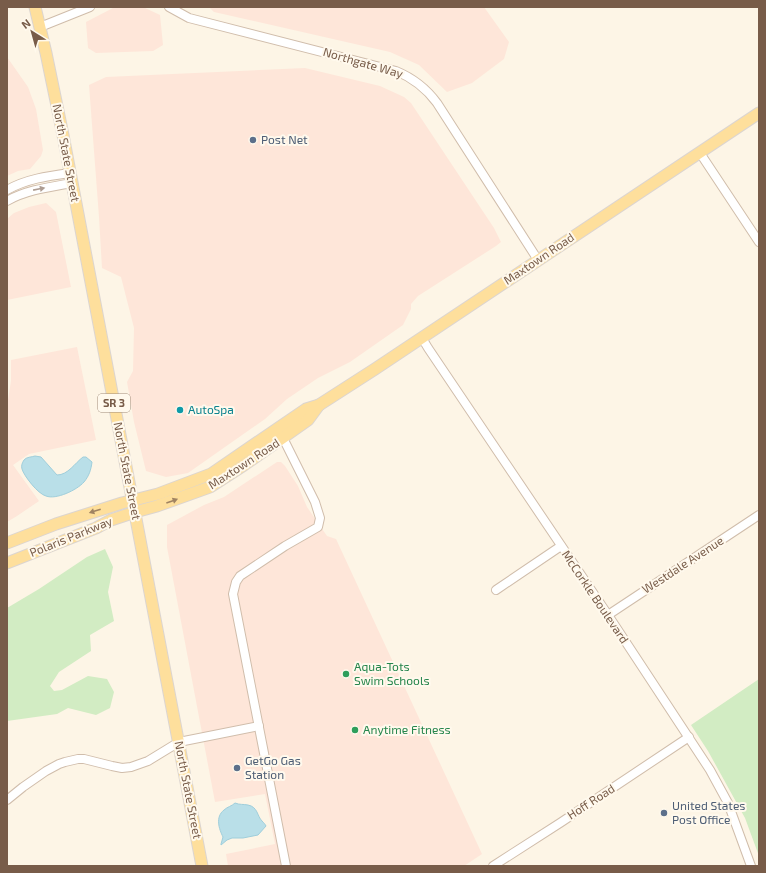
<svg xmlns="http://www.w3.org/2000/svg" width="766" height="873" font-family="'Exo 2',sans-serif">
	<style>
		.commercial { fill: #fee6d9 }
		.green { fill: #d2ecc3 }
		.water { fill: #b9dfe8; stroke: #9fcedb }
		.lines { fill: none; stroke-linecap: round; stroke-linejoin: round }
		.minor-casing { stroke: #d0bdab; stroke-width: 10 }
		.major-casing { stroke: #dcd5d0; stroke-width: 13 }
		.minor { stroke: #fff; stroke-width: 8 }
		.major { stroke: #fedf9c; stroke-width: 11 }
		.oneway { fill: #ae9d92 }
		.oneway2 { fill: #a08362 }
		.service-dot { fill: #5c6f8a; stroke: #fff9ed; stroke-width: 1.5 }
		.culture-dot { fill: #0f9aa8; stroke: #fff9ed; stroke-width: 1.5 }
		.leisure-dot { fill: #2e9e5b; stroke: #fff9ed; stroke-width: 1.5 }
		.labels { text-anchor: middle; stroke-width: 4; stroke-linejoin: round; paint-order: stroke }
		.shield { fill: #fff9ed; stroke: #a08b7a; stroke-width: 1 }
		.shield-label { font-size: 11px; font-weight: bold; fill: #785c49 }
		.street-label { font-size: 12px; fill: #785c49; stroke: #fff9ed }
		.service-label { font-size: 12px; fill: #4e5e75; stroke: #fff9ed; text-anchor: start }
		.culture-label { font-size: 12px; fill: #0d838f; stroke: #fff9ed; text-anchor: start }
		.leisure-label { font-size: 12px; fill: #27864d; stroke: #fff9ed; text-anchor: start }
	</style>
	<rect width="100%" height="100%" fill="#fdf5e6"/>
	<g class="commercial">
		<path d="M123,7H143L160,15L163,45L153,51L96,53L88,48L86,22L113,8Z"/>
		<path d="M209,7H484L509,42L504,59L472,83L447,92L419,65L390,52L214,12Z"/>
		<path d="M7,57L28,87L36,109L43,150L41,156L30,169L18,171L7,176Z"/>
		<path d="M305,68L380,86L404,97L411,103L494,228L501,242L496,246L418,296L411,304V309L403,325L350,362L318,378L287,399L265,419L188,473L166,477L146,471L134,422L127,382L133,371L134,328L121,277L102,268L99,217L89,85L106,77Z"/>
		<path d="M46,203L56,212L71,287L7,300V219L14,213L29,207Z"/>
		<path d="M77,347L96,440L29,454L13,465L39,501L17,516L7,522V406L11,381V360Z"/>
		<path d="M277,462H281L285,466L298,486L307,507L327,536L336,539L482,854L464,866H228L226,854L275,844L265,794L215,802L167,547V525L204,505L224,497Z"/>
	</g>
	<g class="green">
		<path d="M105,549L113,567L108,592L114,621L90,635L91,651L59,672L50,686L54,691L62,690L88,676L107,679L114,692L110,708L96,715L68,708L57,714L7,721V608L39,589L87,557Z"/>
		<path d="M759,679V856L745,818L708,751L691,725Z"/>
	</g>
	<g class="water">
		<path d="M35,456L41,457L57,475C68,475 75,463 83,457H86L92,462C91,470 89,476 84,482C77,490 56,500 46,496C38,494 24,476 22,469C21,466 22,463 24,460C26,457 32,457 35,456Z"/>
		<path d="M235,803C240,805 243,804 248,805C258,807 257,816 262,821C264,823 265,824 266,826L258,835L243,838H232L227,840L221,845V844L223,837C219,829 215,817 224,810C227,807 232,806 235,803Z"/>
	</g>
	<g class="lines">
		<g class="minor-casing">
			<g id="minor">
				<path d="M169,7L189,18L396,71C413,78 426,88 437,103L538,260"/>
				<path d="M40,27L90,7"/>
				<path d="M700,153L759,242"/>
				<path d="M7,190C26,179 48,176 70,173"/>
				<path d="M7,201C26,190 50,187 72,183"/>
				<path d="M422,338L428,348L608,615L710,770L728,803L751,866"/>
				<path d="M283,438L315,502L320,518L318,527L285,546L240,576L236,582L233,594L286,866"/>
				<path d="M496,590L561,546"/>
				<path d="M608,615L759,515"/>
				<path d="M7,800L23,787L46,771L59,764L65,762L78,759H84L112,766L122,768L131,767L148,761L179,742L259,726"/>
				<path d="M493,866L560,823L689,737"/>
			</g>
		</g>
		<g class="major-casing">
			<g id="major">
				<path d="M35,7L46,53L63,135L202,866"/>
				<path d="M7,543L56,524L122,503L158,494L211,474L306,409L319,405L375,369L759,113"/>
				<path d="M7,563L96,528L111,520L135,512L157,506L210,487L244,465L308,420L319,405"/>
			</g>
		</g>
		<use href="#minor" class="minor"/>
		<use href="#major" class="major"/>
	</g>
	<defs><path id="oneway-solid" d="M-6-.8H1V-3.2L6.5 0L1 3.2V.8H-6Z"/></defs>
	<use class="oneway" href="#oneway-solid" transform="translate(39 189) rotate(-11)"/>
	<g class="oneway2">
		<use href="#oneway-solid" transform="translate(172 501) rotate(-20)"/>
		<use href="#oneway-solid" transform="translate(95 511) rotate(162)"/>
	</g>
	<g class="service-dot">
		<circle cx="253" cy="140" r="4"/>
		<circle cx="237" cy="768" r="4"/>
		<circle cx="664" cy="813" r="4"/>
	</g>
	<circle class="culture-dot" cx="180" cy="410" r="4"/>
	<g class="leisure-dot">
		<circle cx="346" cy="674" r="4"/>
		<circle cx="355" cy="730" r="4"/>
	</g>
	<g class="labels">
		<rect class="shield" x="98" y="394" width="32" height="18" rx="3"/>
		<g class="shield-label">
			<text x="114" y="407">SR 3</text>
		</g>
		<g class="street-label">
			<text transform="translate(363 63) rotate(16)" y="4">Northgate Way</text>
			<text transform="translate(66 153) rotate(79)" y="4">North State Street</text>
			<text transform="translate(539 259) rotate(-34)" y="4">Maxtown Road</text>
			<text transform="translate(244 464) rotate(-33)" y="4">Maxtown Road</text>
			<text transform="translate(127 471) rotate(79)" y="4">North State Street</text>
			<text transform="translate(71 537) rotate(-22)" y="4">Polaris Parkway</text>
			<text transform="translate(683 565) rotate(-33)" y="4">Westdale Avenue</text>
			<text transform="translate(595 597) rotate(56)" y="4">McCorkle Boulevard</text>
			<text transform="translate(188 790) rotate(79)" y="4">North State Street</text>
			<text transform="translate(591 802) rotate(-33)" y="4">Hoff Road</text>
		</g>
		<g class="service-label">
			<text x="261" y="144">Post Net</text>
			<text x="245" y="765">GetGo Gas<tspan x="245" dy="14">Station</tspan></text>
			<text x="672" y="810">United States<tspan x="672" dy="14">Post Office</tspan></text>
		</g>
		<g class="culture-label">
			<text x="188" y="414">AutoSpa</text>
		</g>
		<g class="leisure-label">
			<text x="354" y="671">Aqua-Tots<tspan x="354" dy="14">Swim Schools</tspan></text>
			<text x="363" y="734">Anytime Fitness</text>
		</g>
	</g>
	<rect width="766" height="873" fill="none" stroke="#785c49" stroke-width="16"/>
	<g transform="translate(32 32) rotate(323)" stroke="#fff9ed" stroke-width="3" paint-order="stroke">
	<path d="M0-3L7 15L0 10L-7 15Z" fill="#785c49"/>
	<text y="-6" font-size="11" font-weight="bold" text-anchor="middle" fill="#785c49">N</text>
	</g>
</svg>
